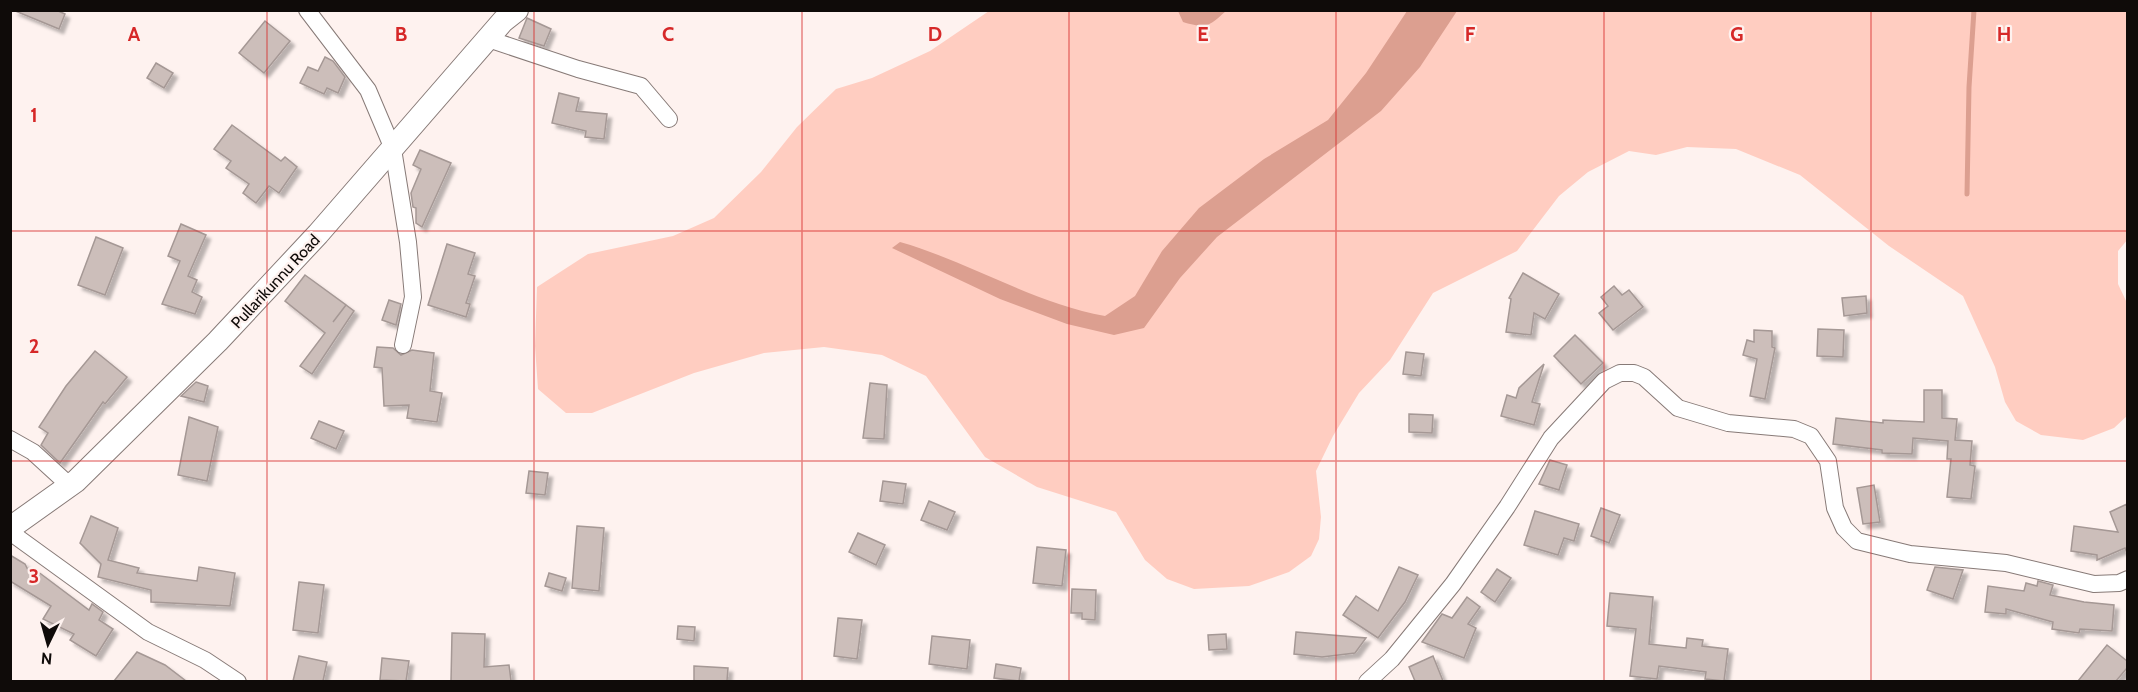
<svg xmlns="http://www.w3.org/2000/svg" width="2138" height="692" font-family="Cabin,sans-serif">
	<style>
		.green { fill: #ffcdc1 }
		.water { fill: #dc9f90 }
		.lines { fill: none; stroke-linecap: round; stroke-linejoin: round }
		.stream { stroke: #dc9f90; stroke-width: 5 }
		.building { fill: #ccbeba; stroke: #a59895; stroke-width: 1.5; filter: url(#shadow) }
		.street-casing { stroke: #877a77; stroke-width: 18 }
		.secondary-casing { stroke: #877a77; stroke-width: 24 }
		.street { stroke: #fff; stroke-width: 16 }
		.secondary { stroke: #fff; stroke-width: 22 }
		.grid { fill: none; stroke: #d62828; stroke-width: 1.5; stroke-opacity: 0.55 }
		.labels { text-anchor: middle; stroke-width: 4.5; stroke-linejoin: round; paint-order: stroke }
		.street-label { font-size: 16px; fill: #0f0b09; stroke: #fef2ef }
		.grid-label { font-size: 20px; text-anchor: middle; font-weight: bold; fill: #d62828; stroke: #fef2ef; stroke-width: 4.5; stroke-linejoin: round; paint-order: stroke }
	</style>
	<defs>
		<filter id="shadow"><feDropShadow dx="4.5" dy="4.5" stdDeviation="1.5" flood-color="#0004"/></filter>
	</defs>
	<rect width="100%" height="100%" fill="#fef2ef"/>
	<path class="green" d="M989,11H2127L2128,239L2118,251V284L2127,303L2128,415L2114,428L2083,440L2041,435L2016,421L2005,402L1995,367L1963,296L1889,246L1800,175L1736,149L1687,147L1656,155L1629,151L1588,172L1559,196L1517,251L1433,293L1390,360L1359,393L1333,436L1316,471L1321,517L1319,539L1311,556L1289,572L1249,586L1194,589L1167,579L1145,560L1116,512L1037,487L985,457L926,376L882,355L824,347L764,353L694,373L592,413H566L538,389L535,346L537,287L588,254L673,236L714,218L761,172L797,127L836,89L872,78L930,51Z"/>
	<g class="water">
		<path d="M1178,11H1226C1208,27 1207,29 1183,22Z"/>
		<path d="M1407,11H1457L1420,67L1381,111L1217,237L1180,278L1144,328L1114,335L1067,324L1000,299L892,248L900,242C970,262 1033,303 1105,316L1135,296L1162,251L1199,208L1264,159L1328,120L1366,73Z"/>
	</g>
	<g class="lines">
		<path class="stream" d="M1967,194L1969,87L1974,10"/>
	</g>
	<g class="building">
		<path d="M13,10H56L65,14L59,29Z"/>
		<path d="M527,18L551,29L544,46L519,38Z"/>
		<path d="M265,21L290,41L264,73L239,53Z"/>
		<path d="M325,57L333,61L345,77L338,93L327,88L324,94L300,83L308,67L318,71Z"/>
		<path d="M156,63L173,73L164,88L147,78Z"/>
		<path d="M559,93L579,98L576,111L607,114L604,139L585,137L586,131L552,123Z"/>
		<path d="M232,125L281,161L285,157L297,167L279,193L269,186L256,203L243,193L249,184L226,168L231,161L214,149Z"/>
		<path d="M420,150L451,163L422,227L416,223V208L413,207L411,193L421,169L413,165Z"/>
		<path d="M181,224L206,235L188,276L197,280L192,292L202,297L195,314L162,304L180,261L168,256Z"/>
		<path d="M96,237L123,248L105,295L78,285Z"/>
		<path d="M447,244L475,253L468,274L475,276L466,303L470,304L466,317L428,305Z"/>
		<path d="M1523,273L1559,294L1545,319L1534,313L1531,335L1506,332L1511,299L1509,298Z"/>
		<path d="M305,275L346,305L333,322L346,305L354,311L312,374L300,366L325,333L285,301Z"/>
		<path d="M1614,286L1622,295L1629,290L1643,307L1613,330L1599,313L1608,306L1601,297Z"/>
		<path d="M1866,296L1867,313L1844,316L1842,298Z"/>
		<path d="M389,300L401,304L396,325L382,320Z"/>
		<path d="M1818,329L1844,330L1843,357L1817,356Z"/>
		<path d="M1754,330L1772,331V347L1775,348L1765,399L1750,396L1757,359L1743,355L1747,340L1754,342Z"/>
		<path d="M1575,335L1603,363L1581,384L1554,356Z"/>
		<path d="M377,347L393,348L401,355L412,350L434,353L430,391L442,393L437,422L407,418L409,405L384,406L382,368L374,367Z"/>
		<path d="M95,351L127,377L105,404L103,402L60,463L41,445L48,433L39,427L66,386Z"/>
		<path d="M1406,352L1424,354L1421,376L1403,374Z"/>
		<path d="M1544,364L1532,402L1540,404L1534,425L1501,416L1507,395L1516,398L1519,388Z"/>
		<path d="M196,382L208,386L204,402L181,396Z"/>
		<path d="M870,383L887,385L884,439L863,438Z"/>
		<path d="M1924,390H1942V418L1957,419L1955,440L1972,441L1970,465L1975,466L1971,499L1947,497L1951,459H1947L1948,441L1913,438L1912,454L1882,453V450L1833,444L1836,418L1883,423V420L1924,422Z"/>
		<path d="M1409,414L1433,415L1432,433L1409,432Z"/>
		<path d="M189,417L218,427L207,481L178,475Z"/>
		<path d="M319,421L344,431L336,449L311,438Z"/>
		<path d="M1550,460L1567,465L1559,490L1539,484Z"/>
		<path d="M529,471L548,473L545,495L526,493Z"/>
		<path d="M883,481L906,484L903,504L880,501Z"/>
		<path d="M1874,485L1880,522L1863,524L1857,488Z"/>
		<path d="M929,501L955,512L947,530L921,520Z"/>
		<path d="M2127,504V553L2125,548L2097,560V555L2071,551L2074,526L2118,532L2110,512Z"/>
		<path d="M1601,508L1620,515L1609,543L1591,536Z"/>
		<path d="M1535,511L1579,524L1574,541L1564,538L1558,555L1524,545Z"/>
		<path d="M91,516L118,528L108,560L139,568L137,573L197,581L199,567L235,573L230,606L151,602V590L98,577L101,564L80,543Z"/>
		<path d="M577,526L604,528L599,591L572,588Z"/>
		<path d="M858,533L885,545L876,565L849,552Z"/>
		<path d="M1037,547L1066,550L1062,586L1033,583Z"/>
		<path d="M10,555L25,564L29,572L32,568L41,574L89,610L92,604L103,612L99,620L113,629L96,656L70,640L74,634L43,619L51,606L10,581Z"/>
		<path d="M1399,567L1418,575L1405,602L1378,638L1343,615L1356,596L1378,611Z"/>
		<path d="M1935,567L1963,570L1953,599L1927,590Z"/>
		<path d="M1497,569L1511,578L1495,602L1481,592Z"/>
		<path d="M549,573L566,578L562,591L545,586Z"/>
		<path d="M2038,581L2053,585L2050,595L2084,602L2114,605L2112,631L2080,629L2079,633L2052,629L2053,622L2006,609V614L1985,612L1988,586L2024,591L2026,583L2037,586Z"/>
		<path d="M299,582L324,585L318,633L293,630Z"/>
		<path d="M1072,589L1096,590L1095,620L1082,619V613H1071Z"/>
		<path d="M1610,593L1653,597L1649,644L1686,648L1687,638L1703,640L1702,646L1728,649L1724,681L1705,679L1706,672L1659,666L1657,679L1630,676L1636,629L1607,626Z"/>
		<path d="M1467,597L1480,607L1468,624L1476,628L1464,658L1422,642L1442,614L1452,618Z"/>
		<path d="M838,618L862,620L857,659L834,656Z"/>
		<path d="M678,626L695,627L694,641L677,639Z"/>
		<path d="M1296,632L1366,638L1355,653L1322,657L1294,654Z"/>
		<path d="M452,633L485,634L484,667L509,665L511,681H451Z"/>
		<path d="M1226,634L1227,649L1209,650L1208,635Z"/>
		<path d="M932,636L970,640L967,669L929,664Z"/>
		<path d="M2107,645L2127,661V668L2116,681H2078Z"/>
		<path d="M137,652L165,665L186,681H114Z"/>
		<path d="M299,656L327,662L323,681H293Z"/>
		<path d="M1433,656L1443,681H1415L1409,667Z"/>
		<path d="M382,658L409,661L406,681L380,680Z"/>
		<path d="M996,664L1021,668L1019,681L994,678Z"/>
		<path d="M694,666L728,668L727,681H694Z"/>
	</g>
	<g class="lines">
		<g class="street-casing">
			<g id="street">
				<path d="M307,10L368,90L393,149L408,242L413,297L403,345"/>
				<path d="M488,39L578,69L641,86L669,119"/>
				<path d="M10,439L33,452L69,485"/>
				<path d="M10,532L148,632L205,660L238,682"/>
				<path d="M1367,682L1392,659L1453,584L1507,507L1551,438L1604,381L1620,373H1634L1644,377L1678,408L1728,423L1794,429L1811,436L1828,461L1835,508L1844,528L1857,541L1910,554L2006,563L2094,584L2119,583L2128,579"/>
			</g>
		</g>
		<g class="secondary-casing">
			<path id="secondary" d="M10,528L76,481L218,341L318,234L503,21L517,10"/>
		</g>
		<use href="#street" class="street"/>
		<use href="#secondary" class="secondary"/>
	</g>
	<path class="grid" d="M267,10V682M534,10V682M802,10V682M1069,10V682M1336,10V682M1604,10V682M1871,10V682M10,231H2128M10,461H2128"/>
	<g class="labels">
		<g class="street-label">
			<text transform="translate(275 281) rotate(-47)" y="6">Pullarikunnu Road</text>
		</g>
	</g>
	<g class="grid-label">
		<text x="134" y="41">A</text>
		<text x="401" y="41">B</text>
		<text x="668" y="41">C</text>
		<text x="935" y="41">D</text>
		<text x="1203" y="41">E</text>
		<text x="1470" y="41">F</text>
		<text x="1737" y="41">G</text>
		<text x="2004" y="41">H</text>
		<text x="34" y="122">1</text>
		<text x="34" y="353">2</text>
		<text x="34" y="583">3</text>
	</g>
	<rect width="2138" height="692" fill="none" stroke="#0f0b09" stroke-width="24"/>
	<g transform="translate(48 644) rotate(185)" stroke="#fef2ef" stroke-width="4.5" paint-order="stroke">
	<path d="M0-4.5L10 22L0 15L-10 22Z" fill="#0f0b09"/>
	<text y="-9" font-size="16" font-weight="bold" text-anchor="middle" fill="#0f0b09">N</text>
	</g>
</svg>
